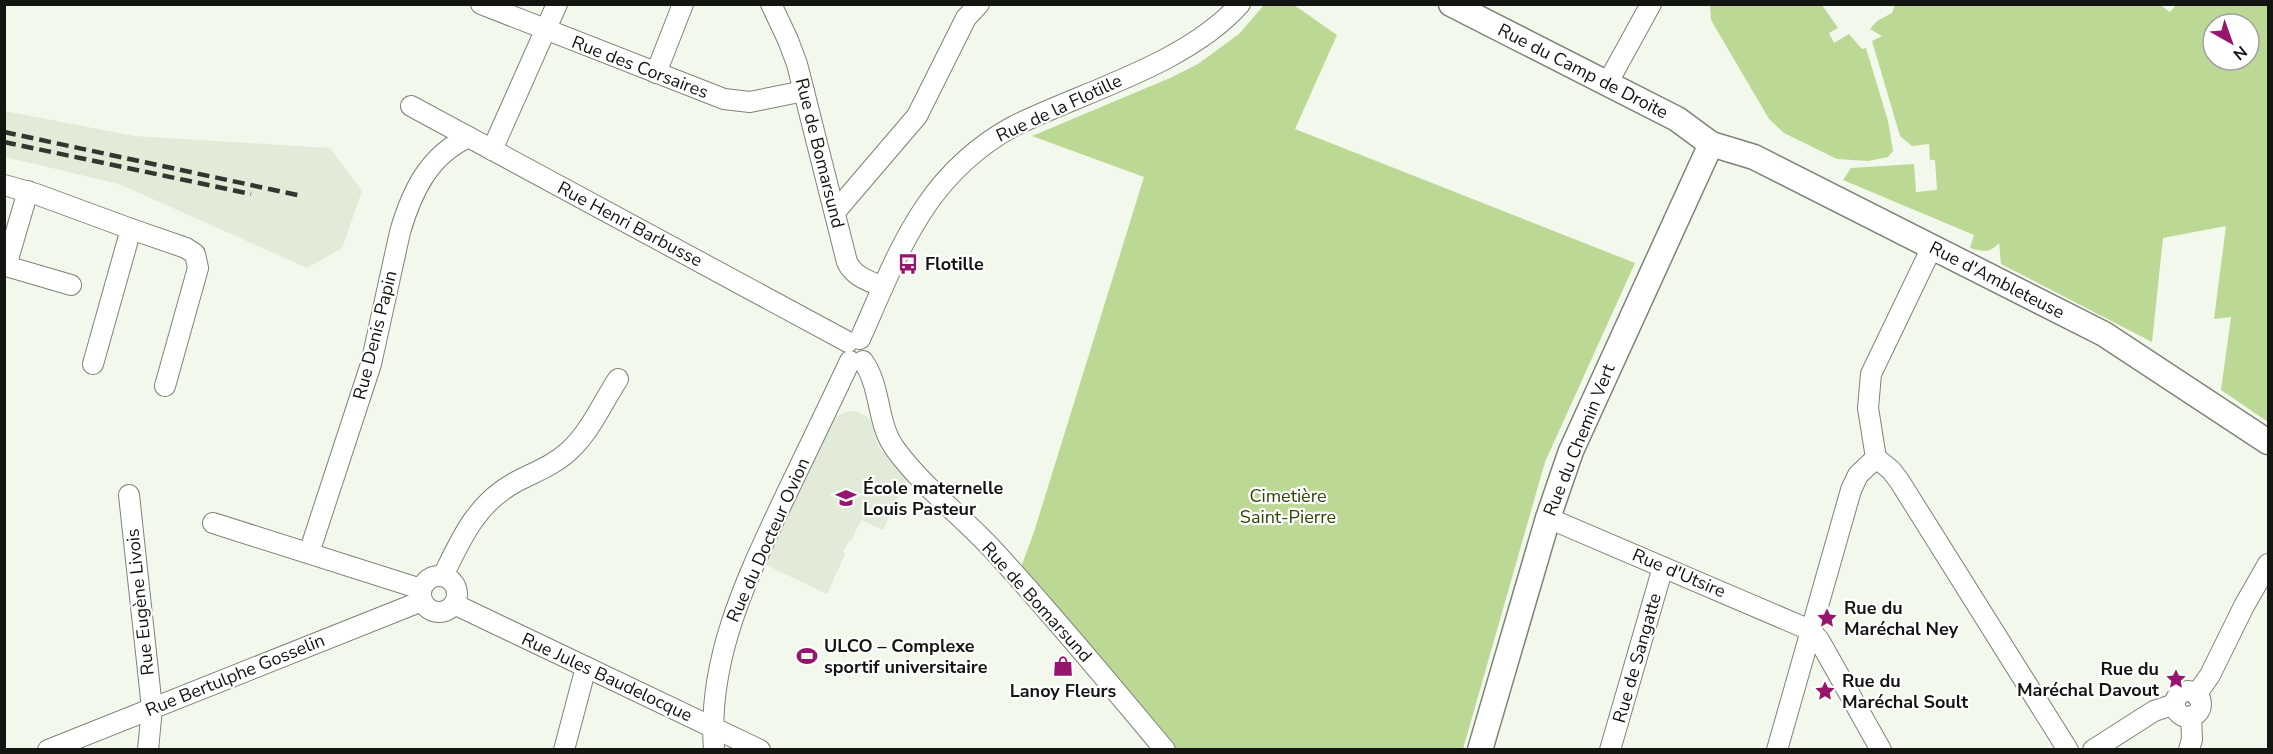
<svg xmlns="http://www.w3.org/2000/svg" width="2273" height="754" font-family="'Nunito Sans',sans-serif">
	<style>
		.built { fill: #e2ebd8 }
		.green { fill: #bbd994; fill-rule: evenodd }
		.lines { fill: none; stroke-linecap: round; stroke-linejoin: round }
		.minor-casing { stroke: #7e8378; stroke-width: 22 }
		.tertiary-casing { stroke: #7e8378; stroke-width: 27 }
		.minor { stroke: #fff; stroke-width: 20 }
		.tertiary { stroke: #fff; stroke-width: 24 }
		.rail { stroke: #333530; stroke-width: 4.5; stroke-dasharray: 12 6; stroke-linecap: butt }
		.labels { text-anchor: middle; stroke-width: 4.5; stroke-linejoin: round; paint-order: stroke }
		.street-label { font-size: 18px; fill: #131511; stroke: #fff }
		.poi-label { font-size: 18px; font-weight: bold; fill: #131511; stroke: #fff; text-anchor: start }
		.park-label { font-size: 18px; fill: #2e4400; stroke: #fff }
	</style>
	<rect width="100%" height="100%" fill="#f2f8eb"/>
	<g class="built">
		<path d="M5,111L134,136L330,148L362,191L342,248L307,268L119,184L5,157Z"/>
		<path d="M848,411H857L867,417L872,423L878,447L908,477L883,530L861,520L851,541H849L843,552L845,554L827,594L764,564L832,422L839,415Z"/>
	</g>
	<g class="green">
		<path d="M2159,4L2170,12L2176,5H2268V422L2221,390L2231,317L2214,319L2226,226L2163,238L2152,342L2001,264L1999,243C1990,253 1983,252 1970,248L1974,235L1843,180L1851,168L1914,164L1916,192L1937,190L1935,160H1930L1929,144L1912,146L1900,136L1872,41L1882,36L1870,29L1877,21L1892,13L1895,5ZM2213,24H2249V60H2213Z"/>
		<path d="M1264,5H1294L1337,35L1295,129L1635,263L1545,462L1463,749H1176L1020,570L1034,532L1144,177L1032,136L1170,78L1198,64L1239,34Z"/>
		<path d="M1710,5H1822L1838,28L1829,33L1834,43L1849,34L1862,49L1866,48L1888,121L1893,151L1888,157L1868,161L1837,159L1784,133L1769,119L1711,20Z"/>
	</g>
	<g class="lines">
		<g class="minor-casing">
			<g id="minor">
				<path d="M481,4L724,99L750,102L804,91"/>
				<path d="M771,4L788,40L797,64L847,262C854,277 869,281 883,287"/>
				<path d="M656,73L683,4"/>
				<path d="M1607,84L1651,4"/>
				<path d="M411,106L848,342"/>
				<path d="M492,150L557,4"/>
				<path d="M4,185L36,194L131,229L186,248L195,254L198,268L165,386"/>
				<path d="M28,191L6,266L71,285"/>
				<path d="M835,212L917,116L966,18L979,4"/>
				<path d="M860,339C899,252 924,175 1014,126C1085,91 1187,64 1240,4"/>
				<path d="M863,361C882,388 876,424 896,450C924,488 963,517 995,552C1054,616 1109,683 1165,750"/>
				<path d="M93,364L131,229"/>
				<path d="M1876,458L1891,470L1900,482L2068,750"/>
				<path d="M1876,458L1868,408L1871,374L1932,247"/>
				<path d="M129,495L152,708L148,750"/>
				<path d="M1548,518L1810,630L1819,640L1881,750"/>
				<path d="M213,523L421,589"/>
				<path d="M309,553L371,364L400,232C412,191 429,155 469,137"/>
				<circle cx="439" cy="594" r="18"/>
				<path d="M443,576C461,539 476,504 514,483C532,473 553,466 569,451C590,432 603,402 618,379"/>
				<path d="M454,604L760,750"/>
				<circle cx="2188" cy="704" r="13"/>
				<path d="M2196,695L2210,675L2244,606L2268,564"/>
				<path d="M48,750L422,601"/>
				<path d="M564,750L586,667"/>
				<path d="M714,750C707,660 746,580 783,501C805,455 828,408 850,361"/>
				<path d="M1610,750L1663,567"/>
				<path d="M1777,750L1851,490L1858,475L1876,458"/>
				<path d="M2093,750L2154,711L2175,704"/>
				<path d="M2189,750L2192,739L2191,716"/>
			</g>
		</g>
		<g class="tertiary-casing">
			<g id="tertiary">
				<path d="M1451,4L1677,119L1711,144L1754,157L2104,334L2268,442"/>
				<path d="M1480,750L1548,518L1571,451L1711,144"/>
			</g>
		</g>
		<use href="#minor" class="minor"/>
		<use href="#tertiary" class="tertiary"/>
		<g class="rail">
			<path d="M4,132L302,196"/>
			<path d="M4,142L251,194"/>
		</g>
	</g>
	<defs>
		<g id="bus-bare" transform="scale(1.62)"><path d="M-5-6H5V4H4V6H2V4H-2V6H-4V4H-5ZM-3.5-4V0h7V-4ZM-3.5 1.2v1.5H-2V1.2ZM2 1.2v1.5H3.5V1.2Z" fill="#97166d" stroke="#fff" stroke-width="2.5" paint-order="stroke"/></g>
		<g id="school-bare" transform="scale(1.62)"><path d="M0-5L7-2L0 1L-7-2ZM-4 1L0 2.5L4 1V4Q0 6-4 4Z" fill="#97166d" stroke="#fff" stroke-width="2.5" paint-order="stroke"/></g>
		<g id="sight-bare" transform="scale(1.62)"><path d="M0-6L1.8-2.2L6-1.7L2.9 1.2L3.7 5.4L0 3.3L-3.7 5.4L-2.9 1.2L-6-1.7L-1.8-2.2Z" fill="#97166d" stroke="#fff" stroke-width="2.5" paint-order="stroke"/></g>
		<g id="stadium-bare" transform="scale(1.62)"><path d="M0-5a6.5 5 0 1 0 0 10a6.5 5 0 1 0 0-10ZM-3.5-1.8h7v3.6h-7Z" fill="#97166d" stroke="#fff" stroke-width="2.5" paint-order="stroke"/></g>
		<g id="shop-bare" transform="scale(1.62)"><path d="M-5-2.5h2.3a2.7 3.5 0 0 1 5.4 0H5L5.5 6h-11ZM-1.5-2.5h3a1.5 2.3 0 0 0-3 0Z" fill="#97166d" stroke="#fff" stroke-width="2.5" paint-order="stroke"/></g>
	</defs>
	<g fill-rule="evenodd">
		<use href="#bus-bare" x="908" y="264"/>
		<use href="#school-bare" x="846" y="498"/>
		<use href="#sight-bare" x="1827" y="618"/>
		<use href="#stadium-bare" x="807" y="656"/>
		<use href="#shop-bare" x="1063" y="666"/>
		<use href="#sight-bare" x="2176" y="679"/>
		<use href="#sight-bare" x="1825" y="691"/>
	</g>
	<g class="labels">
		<g class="street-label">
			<text transform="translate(640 67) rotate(21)" y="6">Rue des Corsaires</text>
			<text transform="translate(1583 71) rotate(27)" y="6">Rue du Camp de Droite</text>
			<text transform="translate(1059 108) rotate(-25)" y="6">Rue de la Flotille</text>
			<text transform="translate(820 153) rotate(76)" y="6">Rue de Bomarsund</text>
			<text transform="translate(630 224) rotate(28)" y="6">Rue Henri Barbusse</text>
			<text transform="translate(1997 280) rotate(27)" y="6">Rue d'Ambleteuse</text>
			<text transform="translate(375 335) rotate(-76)" y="6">Rue Denis Papin</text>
			<text transform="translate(1579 440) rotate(-68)" y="6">Rue du Chemin Vert</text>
			<text transform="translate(768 540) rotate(-66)" y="6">Rue du Docteur Ovion</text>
			<text transform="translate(1679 573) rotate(23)" y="6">Rue d'Utsire</text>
			<text transform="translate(140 602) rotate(-96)" y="6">Rue Eugène Livois</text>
			<text transform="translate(1037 602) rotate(48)" y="6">Rue de Bomarsund</text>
			<text transform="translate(1637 658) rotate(-74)" y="6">Rue de Sangatte</text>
			<text transform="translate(235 675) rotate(-22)" y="6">Rue Bertulphe Gosselin</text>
			<text transform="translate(607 677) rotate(25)" y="6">Rue Jules Baudelocque</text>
		</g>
		<g class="poi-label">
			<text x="925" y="270">Flotille</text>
			<text x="863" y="494">École maternelle<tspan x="863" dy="21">Louis Pasteur</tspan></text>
			<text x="1844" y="614">Rue du<tspan x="1844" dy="21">Maréchal Ney</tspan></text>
			<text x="824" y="652">ULCO – Complexe<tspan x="824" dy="21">sportif universitaire</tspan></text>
			<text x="2159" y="675" text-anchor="end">Rue du<tspan x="2159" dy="21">Maréchal Davout</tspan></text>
			<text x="1842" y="687">Rue du<tspan x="1842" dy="21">Maréchal Soult</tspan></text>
			<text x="1063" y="697" text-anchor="middle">Lanoy Fleurs</text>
		</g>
		<g class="park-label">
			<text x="1288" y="502">Cimetière<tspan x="1288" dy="21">Saint-Pierre</tspan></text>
		</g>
	</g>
	<rect width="2273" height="754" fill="none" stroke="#131511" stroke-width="12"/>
	<g transform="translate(2231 42) rotate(140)"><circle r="28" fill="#ffffff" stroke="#a1a1a0" stroke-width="1.5"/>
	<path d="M0-4.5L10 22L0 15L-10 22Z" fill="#97166d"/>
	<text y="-9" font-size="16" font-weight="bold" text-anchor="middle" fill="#131511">N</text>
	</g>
</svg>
